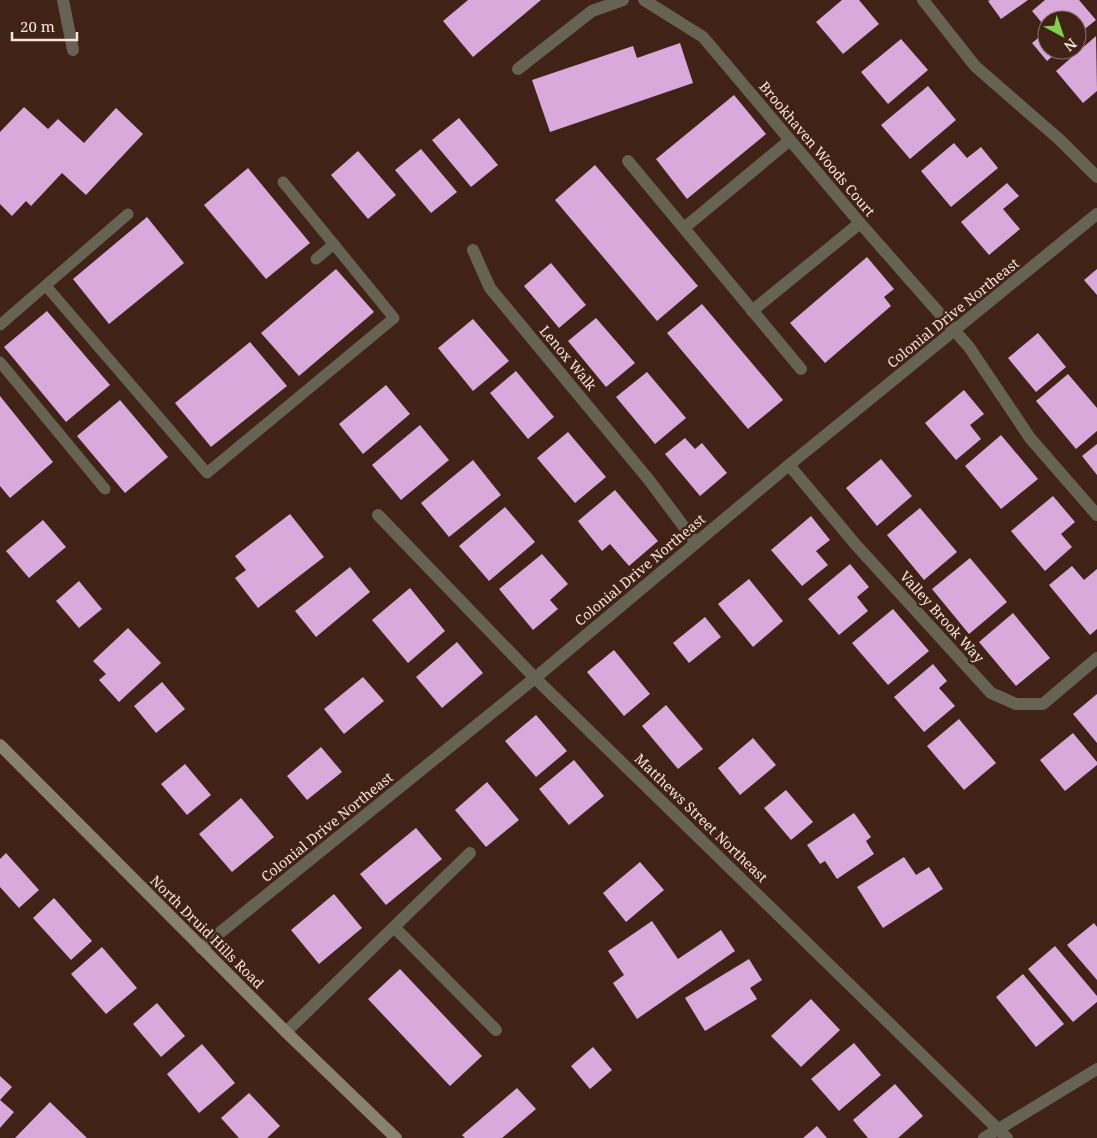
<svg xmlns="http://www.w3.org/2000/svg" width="1097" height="1138" font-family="'Noto Serif',serif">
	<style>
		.building { fill: #daa9dc }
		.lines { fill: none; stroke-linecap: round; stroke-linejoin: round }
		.lane { stroke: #666354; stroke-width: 11 }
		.street { stroke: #666354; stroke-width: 12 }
		.secondary { stroke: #88816b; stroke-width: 12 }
		.labels { text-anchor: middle; stroke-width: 5; stroke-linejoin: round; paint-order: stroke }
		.street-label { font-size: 14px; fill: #f9e4dd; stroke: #402217 }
	</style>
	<rect width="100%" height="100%" fill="#402217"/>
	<g class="building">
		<path d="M468,0H541L473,57L443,21Z"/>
		<path d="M842,0H859L879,24L843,54L816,22Z"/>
		<path d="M990,0H1028L1001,19L988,1Z"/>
		<path d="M1045,0H1079L1096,20L1077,35V20H1047V29L1032,11Z"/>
		<path d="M1047,31V50H1060L1047,61L1032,43Z"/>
		<path d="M1096,36L1097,91L1083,103L1056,71Z"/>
		<path d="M901,39L928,70L888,104L861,72Z"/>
		<path d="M680,43L693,83L550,132L532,80L633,46L637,58Z"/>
		<path d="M928,86L956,120L910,159L881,125Z"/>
		<path d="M734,95L766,134L687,199L656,159Z"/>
		<path d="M24,107L48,129L58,119L84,143L116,108L143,134L86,195L62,173L31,206L26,201L12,216L0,204V132Z"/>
		<path d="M459,118L498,165L471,187L432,140Z"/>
		<path d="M954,143L967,158L981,147L998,168L951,207L921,171Z"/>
		<path d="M421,149L457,192L431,213L395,170Z"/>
		<path d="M358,151L396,195L368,219L331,175Z"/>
		<path d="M595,165L698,286L657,321L555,200Z"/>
		<path d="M248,168L310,243L266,279L204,205Z"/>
		<path d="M1007,183L1019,196L1003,209L1020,229L989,255L961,222Z"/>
		<path d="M147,217L184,263L109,324L73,279Z"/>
		<path d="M867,257L894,289L884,297L891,306L825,363L790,323Z"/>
		<path d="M551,263L586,305L559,328L524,286Z"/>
		<path d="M336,269L374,312L299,376L261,333Z"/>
		<path d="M1097,269V295L1084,280Z"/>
		<path d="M702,304L783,400L748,429L667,333Z"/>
		<path d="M47,311L110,385L66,422L4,347Z"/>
		<path d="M596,318L635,363L606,387L568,341Z"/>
		<path d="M473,319L509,361L473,391L438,348Z"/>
		<path d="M1038,333L1066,367L1036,392L1008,358Z"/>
		<path d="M250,342L287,386L211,447L175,403Z"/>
		<path d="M516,371L554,417L528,439L490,393Z"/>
		<path d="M647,372L686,418L655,444L616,397Z"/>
		<path d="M1068,374L1097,408V431L1076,449L1036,401Z"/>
		<path d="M386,385L410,414L363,454L339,424Z"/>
		<path d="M964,390L984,414L970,425L981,439L956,460L925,423Z"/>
		<path d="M0,396L53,462L10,498L0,486Z"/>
		<path d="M120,400L168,457L125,493L77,436Z"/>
		<path d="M420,425L449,460L401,500L372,465Z"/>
		<path d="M568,432L606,477L575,503L537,458Z"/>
		<path d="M1001,435L1038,479L1001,509L965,466Z"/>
		<path d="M685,438L695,449L702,443L727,473L700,496L665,454Z"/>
		<path d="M1097,444V475L1082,456Z"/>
		<path d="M881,459L912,496L877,526L846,488Z"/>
		<path d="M473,460L501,495L449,537L421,503Z"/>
		<path d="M615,490L658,541L629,566L610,544L602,551L578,521Z"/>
		<path d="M1053,496L1075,522L1061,534L1072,547L1045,571L1011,531Z"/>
		<path d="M505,507L535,542L489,581L459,546Z"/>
		<path d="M920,508L957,552L924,580L887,535Z"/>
		<path d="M290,514L324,557L258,608L235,578L246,570L235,556Z"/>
		<path d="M811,516L830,540L816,551L828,565L802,586L771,550Z"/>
		<path d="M43,520L66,547L29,578L6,551Z"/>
		<path d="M542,554L568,584L550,600L558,609L533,630L499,589Z"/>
		<path d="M970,558L1007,602L969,634L932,589Z"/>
		<path d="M850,564L869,587L857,597L868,611L839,635L808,599Z"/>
		<path d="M1072,566L1084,580L1097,569V629L1090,635L1049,585Z"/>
		<path d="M350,567L370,592L316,637L295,611Z"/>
		<path d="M749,579L783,621L753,647L718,604Z"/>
		<path d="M79,581L102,609L79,628L56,601Z"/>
		<path d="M410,588L445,631L408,663L372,620Z"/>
		<path d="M893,609L929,651L888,685L852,643Z"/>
		<path d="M1013,613L1050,658L1016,686L979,642Z"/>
		<path d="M705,617L721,637L689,663L673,643Z"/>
		<path d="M128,628L161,663L119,702L99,680L106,674L93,661Z"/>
		<path d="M457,642L483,673L442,708L416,677Z"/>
		<path d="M614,650L650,694L624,716L587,672Z"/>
		<path d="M933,664L947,681L939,688L955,706L924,732L894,697Z"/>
		<path d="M363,677L384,701L344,734L324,709Z"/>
		<path d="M162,682L185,709L156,733L134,706Z"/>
		<path d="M1097,694V743L1073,714Z"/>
		<path d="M666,705L703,749L678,769L642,726Z"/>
		<path d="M536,715L567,751L536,777L505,741Z"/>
		<path d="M959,719L996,763L964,790L927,746Z"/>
		<path d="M1073,733L1097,762V765L1065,791L1040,760Z"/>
		<path d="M753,738L776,765L740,795L718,768Z"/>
		<path d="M321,747L342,772L307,800L287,776Z"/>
		<path d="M574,760L604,796L569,825L539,789Z"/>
		<path d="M185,764L211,795L187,815L161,784Z"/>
		<path d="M487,782L519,820L486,847L455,810Z"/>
		<path d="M786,790L813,822L791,840L764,808Z"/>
		<path d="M241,798L274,837L232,872L199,834Z"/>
		<path d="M854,813L871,837L866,841L874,854L837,879L825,861L820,864L807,845Z"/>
		<path d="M416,828L442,859L386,905L360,874Z"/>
		<path d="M6,853L39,890L19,908L0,887V859Z"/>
		<path d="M904,857L916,875L929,867L943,889L883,928L857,887Z"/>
		<path d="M640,862L664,890L626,922L603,893Z"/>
		<path d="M334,894L362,928L319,964L291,930Z"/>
		<path d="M54,898L92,941L71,960L33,918Z"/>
		<path d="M652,921L678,959L721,930L735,951L637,1019L613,983L624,975L608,951Z"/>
		<path d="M1094,923L1097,927V980L1067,945Z"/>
		<path d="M1055,946L1097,996V1002L1073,1022L1028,969Z"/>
		<path d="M102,947L137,988L106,1014L71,974Z"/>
		<path d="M749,959L762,980L750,988L757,999L705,1031L685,998Z"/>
		<path d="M400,969L482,1056L450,1086L368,999Z"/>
		<path d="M1023,974L1064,1024L1036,1047L996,997Z"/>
		<path d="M811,999L840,1030L801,1067L771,1036Z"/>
		<path d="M157,1003L185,1036L161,1057L133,1024Z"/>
		<path d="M854,1043L881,1075L839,1111L811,1079Z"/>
		<path d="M202,1044L235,1083L199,1113L167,1074Z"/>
		<path d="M593,1047L612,1070L590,1089L571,1066Z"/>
		<path d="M0,1076L12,1087L0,1100L14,1112L0,1128Z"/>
		<path d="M895,1084L923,1116L898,1138H868L853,1120Z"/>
		<path d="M517,1088L536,1109L502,1138H465L462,1135Z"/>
		<path d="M249,1093L280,1126L267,1138H239L221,1118Z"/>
		<path d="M50,1102L87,1138H15Z"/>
		<path d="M817,1126L827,1138H803Z"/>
	</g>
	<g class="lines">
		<g class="lane">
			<path d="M316,259L334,244"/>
			<path d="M46,286L207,473L394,318L283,182"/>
			<path d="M0,325L128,214"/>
			<path d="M0,362L105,489"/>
		</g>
		<g class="street">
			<path d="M63,0L73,50"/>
			<path d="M644,0L703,37L860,223L969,347L1030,438L1097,515"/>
			<path d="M923,0L975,66L1060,140L1097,177"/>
			<path d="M518,69L592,11L623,0"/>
			<path d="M628,161L801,369"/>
			<path d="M684,228L790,140"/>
			<path d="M473,250L490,288L649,480L696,543"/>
			<path d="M752,311L860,223"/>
			<path d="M789,465L856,545L991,693L1016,704H1043L1097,658"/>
			<path d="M378,515L535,678L1007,1138"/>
			<path d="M394,927L496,1030"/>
			<path d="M201,948L535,678L789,465L1097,214"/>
			<path d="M286,1032L470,853"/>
			<path d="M984,1138L1097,1069"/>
		</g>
		<path class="secondary" d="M0,745L286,1032L396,1138"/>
	</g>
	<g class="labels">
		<g class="street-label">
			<text transform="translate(817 149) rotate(50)" y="5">Brookhaven Woods Court</text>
			<text transform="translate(953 313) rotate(-39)" y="5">Colonial Drive Northeast</text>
			<text transform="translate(568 358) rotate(50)" y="5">Lenox Walk</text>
			<text transform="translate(640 570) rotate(-40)" y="5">Colonial Drive Northeast</text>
			<text transform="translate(942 617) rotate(48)" y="5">Valley Brook Way</text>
			<text transform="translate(701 818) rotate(44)" y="5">Matthews Street Northeast</text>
			<text transform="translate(327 827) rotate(-39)" y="5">Colonial Drive Northeast</text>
			<text transform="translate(207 932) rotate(45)" y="5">North Druid Hills Road</text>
		</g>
	</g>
	<g transform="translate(1062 35) rotate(140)"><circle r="24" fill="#402217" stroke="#8a7066"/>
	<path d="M0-4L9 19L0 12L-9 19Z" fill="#82d050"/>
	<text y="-8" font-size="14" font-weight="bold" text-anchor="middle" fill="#f9e4dd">N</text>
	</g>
	<path d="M12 32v8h65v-8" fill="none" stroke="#f9e4dd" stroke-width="2.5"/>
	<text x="20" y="32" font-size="15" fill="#f9e4dd" stroke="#402217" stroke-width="4" paint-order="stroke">20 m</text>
</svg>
